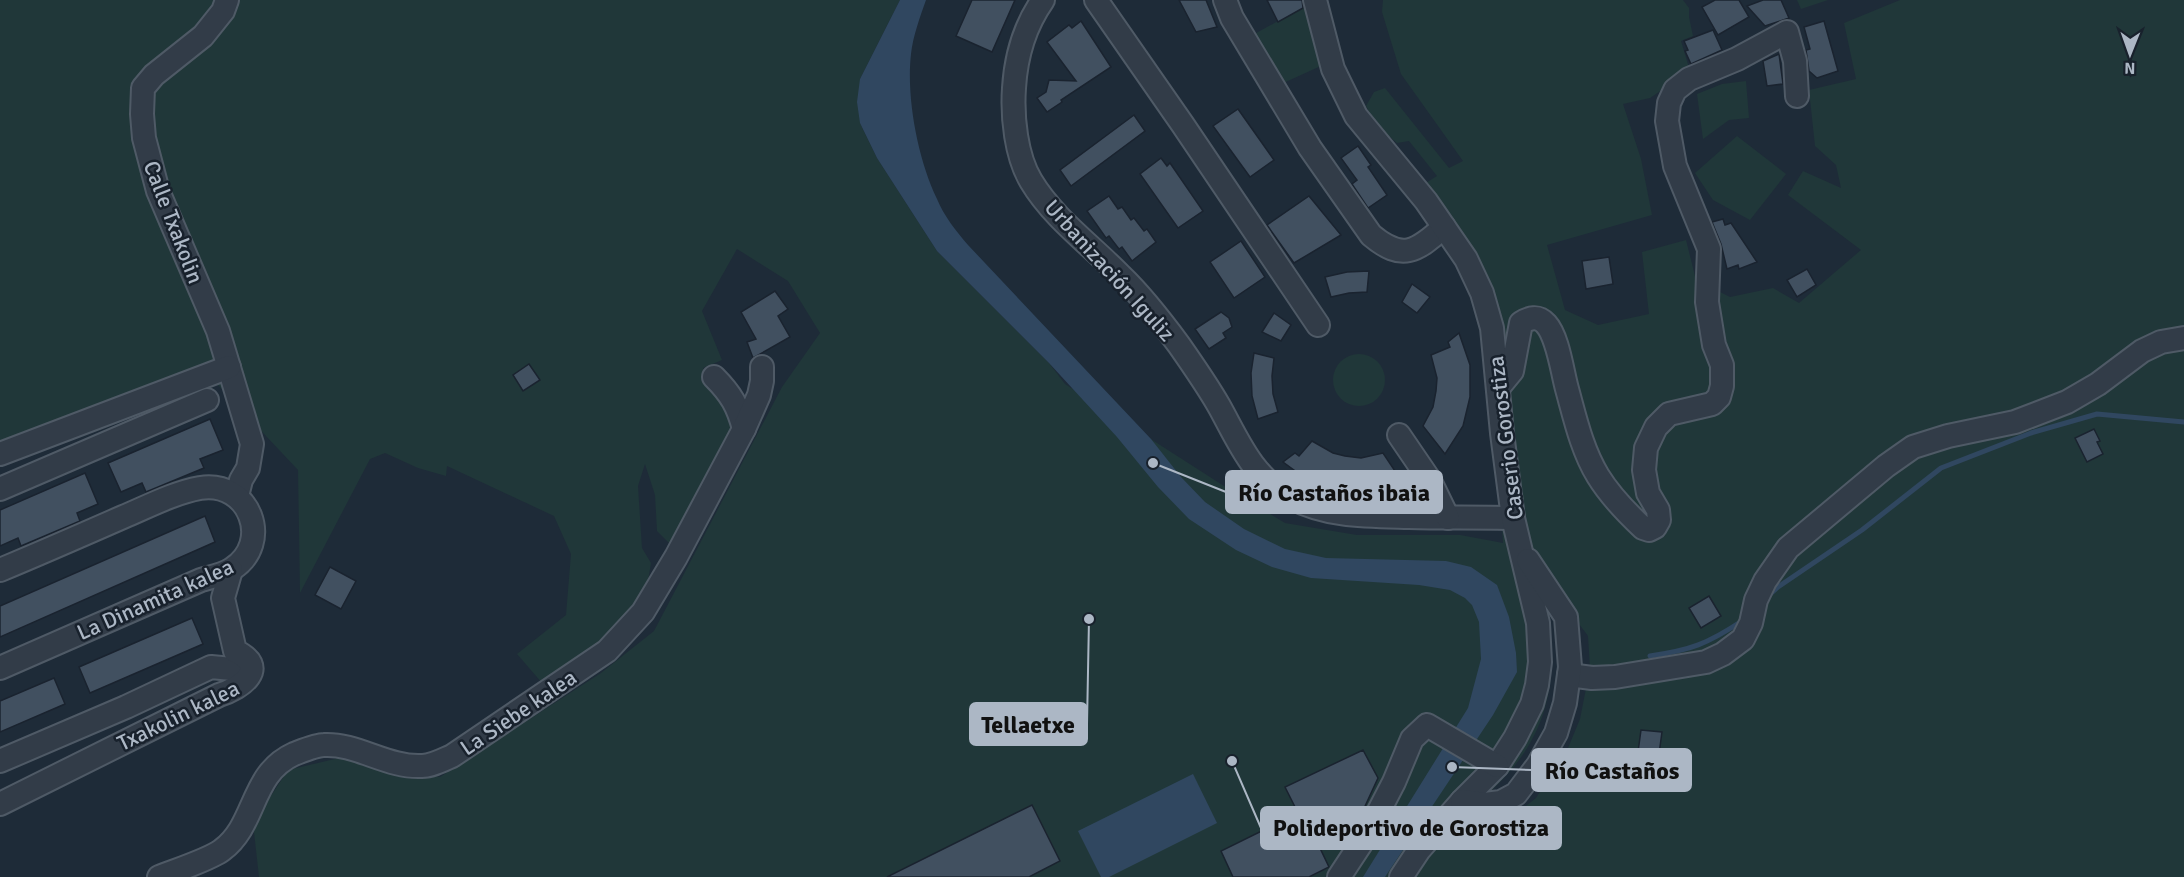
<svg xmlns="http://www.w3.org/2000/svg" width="2184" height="877" font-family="Signika,sans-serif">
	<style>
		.green { fill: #203739; fill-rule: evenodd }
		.water { fill: #304760 }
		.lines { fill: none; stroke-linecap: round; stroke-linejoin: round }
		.stream { stroke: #304760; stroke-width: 5 }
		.building { fill: #415060; stroke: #1a232f; stroke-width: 1.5 }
		.minor-casing { stroke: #4f5a66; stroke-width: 26 }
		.minor { stroke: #323c48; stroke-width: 22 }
		.labels { text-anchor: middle; stroke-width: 5; stroke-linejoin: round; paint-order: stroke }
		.street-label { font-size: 22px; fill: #acb7c5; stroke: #18212c }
		.leader { fill: none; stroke: #acb7c5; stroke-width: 2 }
		.callout-dot { fill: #acb7c5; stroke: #18212c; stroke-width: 2 }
		.callout { fill: #acb7c5; stroke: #acb7c5; stroke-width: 2 }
		.callout-label { font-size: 24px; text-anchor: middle; font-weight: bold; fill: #111 }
	</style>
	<rect width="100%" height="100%" fill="#1e2b38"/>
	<g class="green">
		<path d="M0,0H900L860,79V123L877,158L937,251L1049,363L1065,384L1224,486L1285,523L1357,535H1460L1503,543L1496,430L1481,326L1457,261L1411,192L1437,176L1409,141L1397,143L1377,126L1366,106L1374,92L1385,88L1449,168L1463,161L1401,74L1382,12L1383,0H1683L1689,8V17L1693,36L1681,41L1690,71L1650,98L1623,104L1641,159L1652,215L1547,245L1565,310L1598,325L1649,314L1642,252L1686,240L1696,280L1730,297L1773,288L1799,303L1861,250L1788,195L1803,171L1841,188L1836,165L1815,146L1809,90L1856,79L1844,23L1900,0H2184V877H259L253,823L288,770L339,758L440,777L601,673L654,631L782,387L820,333L788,281L737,249L702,311L722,360L703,368L723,402L736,429L674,548L657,531L655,495L645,464L638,486L642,548L651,563L643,612L549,691L517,654L566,615L571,554L554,516L447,466L446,476L418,468L385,453L370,459L300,593L298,470L219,386L199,373L0,449ZM1538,569L1588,636L1590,668L1580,719L1568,748L1536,798L1517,813L1494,823L1491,791C1546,740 1559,686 1548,614C1546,599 1540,584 1538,569Z"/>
		<path d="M1797,0H1828L1801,9Z"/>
		<path d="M1307,5L1323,65L1279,85L1249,37Z"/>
		<path d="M1746,81L1749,118L1729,120L1703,139L1697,94L1722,84Z"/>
		<path d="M1737,136L1786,174L1750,220L1713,200L1695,173Z"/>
		<circle cx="1359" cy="380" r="26"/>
	</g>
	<g class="water">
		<path d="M900,0H926C920,17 913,36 911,54C906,98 918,159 937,199C944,216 956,231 968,245L1151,439L1181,477L1205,502L1244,529L1285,549L1326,558L1446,561L1471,567L1497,585L1509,617L1516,653L1517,672L1493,715L1385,877H1363L1468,708L1481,659L1479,622L1472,605L1465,598L1450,590L1419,585L1311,578L1272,567L1236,550L1189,519L1158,487L1117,437L1049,363L937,251L877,158L860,123L857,102L860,79Z"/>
		<path d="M1193,774L1217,823L1109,877H1101L1078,831Z"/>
	</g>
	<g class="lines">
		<g class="stream">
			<path d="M1767,597L1778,587L1862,530L1941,468L2031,433L2097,414L2184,422"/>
			<path d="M1650,656C1691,650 1707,644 1742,621"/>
		</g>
	</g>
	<g class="building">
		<path d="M972,0H1015L992,52L956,36Z"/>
		<path d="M1179,0H1206L1217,27L1196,32Z"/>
		<path d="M1267,0H1302L1303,8L1278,22Z"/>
		<path d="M1715,0H1739L1749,17L1718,35L1702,7Z"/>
		<path d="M1763,0H1781L1789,18L1765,26L1747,6Z"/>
		<path d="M1081,21L1111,67L1061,100L1062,102L1047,112L1037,98L1046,92L1049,80L1076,81L1047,42L1069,25L1072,28Z"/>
		<path d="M1824,21L1838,71L1817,78L1809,71L1806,50L1810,49L1804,27Z"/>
		<path d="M1713,30L1722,50L1691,64L1685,51L1688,50L1684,41Z"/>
		<path d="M1779,54L1783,84L1767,86L1763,61Z"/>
		<path d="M1238,109L1274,160L1250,177L1213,126Z"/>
		<path d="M1134,115L1145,131L1071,186L1060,170Z"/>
		<path d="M1358,146L1371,165L1368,167L1387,195L1368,208L1352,184L1357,180L1341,158Z"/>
		<path d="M1161,158L1167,166L1170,163L1203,211L1178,228L1140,174Z"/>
		<path d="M1109,196L1118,209L1122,207L1131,220L1134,218L1144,231L1147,229L1156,242L1132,261L1122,247L1119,249L1109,236L1106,238L1087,211Z"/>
		<path d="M1309,196L1341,235L1294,263L1267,225Z"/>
		<path d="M1723,219L1725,225L1731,223L1757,262L1739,269L1738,265L1727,269L1721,244L1712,222Z"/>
		<path d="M1241,241L1265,277L1234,298L1210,262Z"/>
		<path d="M1609,257L1613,284L1586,289L1582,261Z"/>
		<path d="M1807,269L1816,285L1797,297L1787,280Z"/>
		<path d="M1369,271L1367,292L1349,293L1331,297L1325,277L1347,272Z"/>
		<path d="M1412,284L1430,297L1417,313L1402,302Z"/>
		<path d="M775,291L788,309L778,316L790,337L753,358L747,342L756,339L741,312Z"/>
		<path d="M1221,312L1229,318L1232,327L1223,333L1226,338L1209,349L1195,329Z"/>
		<path d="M1274,313L1291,325L1281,341L1262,332Z"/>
		<path d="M1459,333L1470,365V397L1463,426L1445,454L1423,426L1433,407L1436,391L1437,378L1431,355L1450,347L1448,342Z"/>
		<path d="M1254,353L1274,358L1272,376L1273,394L1278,412L1258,419L1252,396L1251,373Z"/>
		<path d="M529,364L540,380L523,391L513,375Z"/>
		<path d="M210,419L223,450L200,459L204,468L146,492L142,483L121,492L108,463Z"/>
		<path d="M2094,429L2100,441L2097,442L2103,454L2087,462L2075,438Z"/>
		<path d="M1312,441L1333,453L1345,456L1361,458L1383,453L1403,483L1371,492L1340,491L1309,481L1283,462L1295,453L1299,456Z"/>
		<path d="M85,473L98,504L77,513L80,521L21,546L18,538L0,546V510Z"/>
		<path d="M205,516L215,542L0,637V606Z"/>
		<path d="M330,567L356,581L341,609L315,595Z"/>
		<path d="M1709,596L1721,616L1701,628L1689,608Z"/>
		<path d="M192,618L203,644L90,693L79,667Z"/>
		<path d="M54,678L65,704L0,732V701Z"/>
		<path d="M1641,730L1662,732L1659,754L1638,752Z"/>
		<path d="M1363,750L1378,778L1360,817L1318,844L1329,867L1309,877H1233L1221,851L1298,813L1285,787Z"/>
		<path d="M1032,805L1060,861L1029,877H887Z"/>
	</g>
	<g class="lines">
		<g class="minor-casing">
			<g id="minor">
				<path d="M227,0L223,11L203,36L154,75L143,88L142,114L144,138L158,191L218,331L252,444L248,468L241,480L237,496"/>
				<path d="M1043,0C1024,27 1016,55 1014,88C1012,117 1016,156 1031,181C1053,218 1091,245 1121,276C1142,296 1162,322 1179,345C1193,365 1207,385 1219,406C1238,440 1252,477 1290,497C1327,517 1367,516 1409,517C1443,518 1478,517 1513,518"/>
				<path d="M1096,0L1183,125L1318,325"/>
				<path d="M1225,0L1232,18L1310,148L1371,235C1403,262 1416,251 1444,227"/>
				<path d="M1315,0L1333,69L1356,116L1426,201L1466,259L1482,293L1492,328L1502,433L1513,518L1538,623L1540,662L1537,685L1532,704L1515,738L1497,766L1462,801L1419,850L1401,877"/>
				<path d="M714,377C731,394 738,406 744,429"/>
				<path d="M1498,388L1512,371L1521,323C1529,318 1538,315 1546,324C1558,337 1562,371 1567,389C1575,418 1582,450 1598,476C1609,494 1627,513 1643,528L1649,530L1655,527L1659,520L1658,510L1648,493L1644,470L1646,448L1656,427L1669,414L1712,404L1719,397L1722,386V365L1714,345L1707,302L1709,249L1675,166L1667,121L1669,103L1675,90L1689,79L1737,59L1787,32L1795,61L1797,96"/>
				<path d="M1399,435L1429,479L1448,518"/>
				<path d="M0,454L229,367"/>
				<path d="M0,489L207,400"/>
				<path d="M0,570C41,553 82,535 123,517C147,507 173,493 200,488C250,480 273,543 232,569C223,575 211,577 201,580L0,668"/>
				<path d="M1569,675L1592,678L1615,677L1706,662L1723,654L1743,639L1751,623L1756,600L1765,581L1788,548L1886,466L1913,447L1948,436L2015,422L2067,402L2098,384L2142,351L2161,342L2184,338"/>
				<path d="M0,761L126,707L211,667L232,669"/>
				<path d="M1462,801L1485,804L1501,802L1516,794L1538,765L1556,733L1565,703L1570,667L1566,617L1528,560"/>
				<path d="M0,804L219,695C242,688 270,667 235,651L223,598L231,570"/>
				<path d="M159,877C174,871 211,859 222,850C257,824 250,774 294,754C302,751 316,745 324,745C356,743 388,768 422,766C432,766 443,760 452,756L607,651L643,612L676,557L744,429L759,395L762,381V367"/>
				<path d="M1339,877L1366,836L1394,782L1412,739L1427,725L1497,766"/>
			</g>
		</g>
		<use href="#minor" class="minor"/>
	</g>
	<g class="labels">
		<g class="street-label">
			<text transform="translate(174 222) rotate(69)" y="8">Calle Txakolin</text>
			<text transform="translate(1110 270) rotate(48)" y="8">Urbanización Iguliz</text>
			<text transform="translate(1505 438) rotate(-97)" y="8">Caserio Gorostiza</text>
			<text transform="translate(155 599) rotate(-24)" y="8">La Dinamita kalea</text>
			<text transform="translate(518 712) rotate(-34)" y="8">La Siebe kalea</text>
			<text transform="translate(178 715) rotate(-26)" y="8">Txakolin kalea</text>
		</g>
	</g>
	<path class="leader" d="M1153 463L1226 492M1089 619L1087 724M1452 767L1532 770M1232 761L1261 828"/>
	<g class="callout-dot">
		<circle cx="1153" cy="463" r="6"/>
		<circle cx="1089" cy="619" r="6"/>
		<circle cx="1452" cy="767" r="6"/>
		<circle cx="1232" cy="761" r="6"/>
	</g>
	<g class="callout">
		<rect x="1226" y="471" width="216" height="42" rx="6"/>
		<rect x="970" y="703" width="117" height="42" rx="6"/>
		<rect x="1532" y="749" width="159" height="42" rx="6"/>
		<rect x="1261" y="807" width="300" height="42" rx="6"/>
	</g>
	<g class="callout-label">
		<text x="1334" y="501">Río Castaños ibaia</text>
		<text x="1028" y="733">Tellaetxe</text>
		<text x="1612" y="779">Río Castaños</text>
		<text x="1411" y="836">Polideportivo de Gorostiza</text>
	</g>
	<g transform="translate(2130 54) rotate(181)" stroke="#18212c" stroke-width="4.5" paint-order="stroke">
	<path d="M0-4.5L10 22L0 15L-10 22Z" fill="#acb7c5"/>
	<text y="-9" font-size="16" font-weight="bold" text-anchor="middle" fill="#acb7c5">N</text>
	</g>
</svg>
